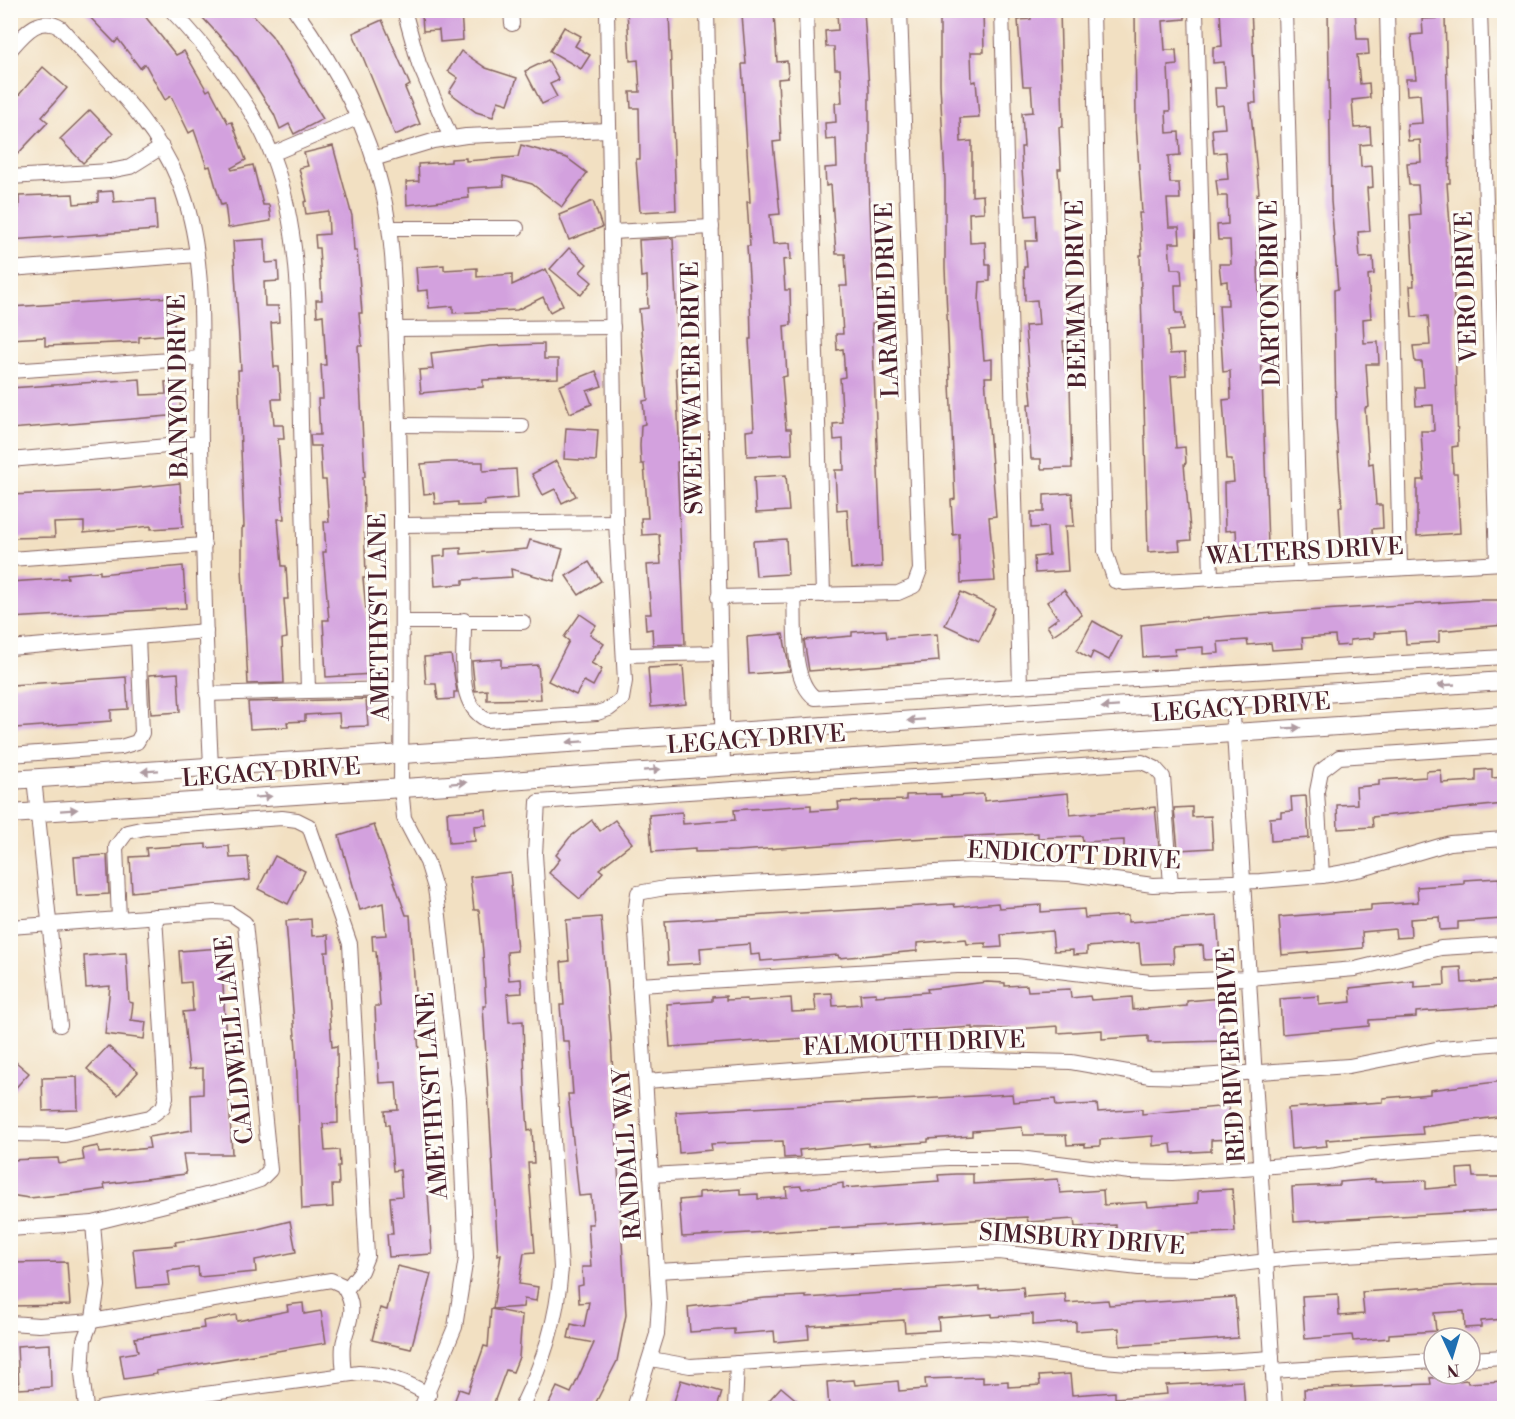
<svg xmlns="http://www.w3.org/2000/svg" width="1515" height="1419" font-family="'Libre Bodoni',serif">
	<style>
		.building { fill: #d3a1de }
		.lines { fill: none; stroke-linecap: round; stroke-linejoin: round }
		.minor-casing { stroke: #856360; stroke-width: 16 }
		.major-casing { stroke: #856360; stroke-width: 20 }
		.minor { stroke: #fff; stroke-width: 14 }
		.major { stroke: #fff; stroke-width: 18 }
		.oneway { fill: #ae9aa0 }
		.labels { text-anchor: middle; stroke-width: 6; stroke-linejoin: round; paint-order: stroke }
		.street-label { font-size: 24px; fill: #4a1f2b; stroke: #fdfcf7 }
	</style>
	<rect width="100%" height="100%" fill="#fdfcf7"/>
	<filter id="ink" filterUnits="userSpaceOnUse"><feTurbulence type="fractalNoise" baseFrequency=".0167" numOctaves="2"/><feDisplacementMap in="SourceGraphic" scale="12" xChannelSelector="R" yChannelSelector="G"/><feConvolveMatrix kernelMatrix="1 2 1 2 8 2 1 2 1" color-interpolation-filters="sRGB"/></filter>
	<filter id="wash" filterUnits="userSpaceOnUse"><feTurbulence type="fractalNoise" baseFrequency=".008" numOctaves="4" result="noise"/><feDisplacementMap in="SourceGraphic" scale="24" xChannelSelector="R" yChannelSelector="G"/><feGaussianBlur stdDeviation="1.35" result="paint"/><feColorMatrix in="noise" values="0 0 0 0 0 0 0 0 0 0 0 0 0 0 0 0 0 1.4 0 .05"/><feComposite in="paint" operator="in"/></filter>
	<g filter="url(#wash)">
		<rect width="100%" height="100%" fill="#f2e0c2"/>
		<g id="blocks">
			<g class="building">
				<path d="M83,10H140L176,55L184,51L207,91L210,89L228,123L232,122L246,160L231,168L232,170L253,165L263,205H269L271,221L228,228L225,204L221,205L210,166L207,167L194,130L189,133L171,96L165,100L145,64L140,68L118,39L115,43Z"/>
				<path d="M212,10H248L272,36L323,119L294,134L289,124L280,129L274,114L234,52L203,18Z"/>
				<path d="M627,10H669L676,210L640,212L636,159H640L639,108H631L630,92H640L638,60L630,61Z"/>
				<path d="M864,10L869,89V184L875,323H872L882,567L851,569L847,509L837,510L835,470H844L843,439L834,440L833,424L843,423L840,378L845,377L843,349L837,350L836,334H843L840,286H847L845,254H836L831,185L826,186L825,168L837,167L836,139L826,140L825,123L836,122L835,103H842L840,69H835L834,47H826L825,31L838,30L837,11Z"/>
				<path d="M944,10H983L984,52H971L972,82L976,81L979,117L960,118L961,142L972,141V196L983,195L984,212L969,213L970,243L985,242L986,265H990V281L980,282L979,301L984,360L992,359V377H985L996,516L989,517L995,581L961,583L959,534L953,535L951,500L955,499L945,268V180L940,84V12Z"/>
				<path d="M1031,10H1060L1063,127H1059L1061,169H1058L1062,224L1066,223L1069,341H1063L1065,364H1069L1070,383L1072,468L1041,469V459H1031L1028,404H1032L1025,326L1039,325L1037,300L1025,301L1024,267H1027L1025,241H1037L1036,215L1026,216L1022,170L1021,147H1024L1022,113L1033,112L1031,86H1023L1018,20L1031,19Z"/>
				<path d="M1135,10H1185V19L1163,21L1165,50H1176L1177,65L1168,66L1170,111H1166L1167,133L1179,132L1180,155L1168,156L1170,183H1179L1180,199H1167L1169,227H1179L1180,243H1169L1171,269H1181L1182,285H1175L1176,313H1182L1183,330L1168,331L1170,354L1185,353L1186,375L1171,376L1176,448L1185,447L1186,463L1184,464L1191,540L1179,541L1180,550L1148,552L1140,255H1142L1139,213H1142L1136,123Z"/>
				<path d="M1220,10H1251L1256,103H1250L1259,193L1257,194V239L1268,545L1237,547L1236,530L1225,531L1224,483L1234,482L1232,459H1227L1223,400L1231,399L1230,371L1223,372L1219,305H1228L1227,281L1221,282L1219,264H1231L1230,240H1218L1217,225L1228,224L1227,196H1218L1216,180L1228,179L1226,152L1214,153L1212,129L1225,128L1223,105L1216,106L1215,88H1226L1224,62L1213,63V47L1222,46Z"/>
				<path d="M1328,10H1355L1357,39H1368L1369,54L1357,55L1360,84L1369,83L1370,98L1352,100L1354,128L1370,127L1371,144L1360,145L1361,167L1372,166L1373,187L1367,188L1370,231L1358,232L1360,258L1373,257L1374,274L1368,275L1371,318L1363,319L1364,343L1378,342L1379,364H1366L1369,407L1365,408L1369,464L1373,463L1376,505H1382L1383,528L1372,529L1373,539L1341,541L1339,507H1342L1336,422L1334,290L1338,289L1331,201Z"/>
				<path d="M461,12L463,40L440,42L439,30L423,31L422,15Z"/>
				<path d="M774,13L777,62L787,61L788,78L778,79L781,141L773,142L780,214L770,215L773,244L790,243L791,259L783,260L785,290H790L791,325L784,326L787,376L782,377L786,429H791L792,454L747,456L746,431L754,430L749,339H751L750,292L747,246H750L747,202H750L742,64H746L742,15Z"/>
				<path d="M1445,18L1450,183H1447L1453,268L1458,446L1452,447L1453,473H1457L1460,533L1417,536V480H1424L1421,431H1434L1433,405L1416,406L1415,387H1424L1422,362H1415L1413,346L1430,345L1428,316L1412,317L1410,286H1414L1410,215L1420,214L1418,185H1409L1407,163L1421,162L1420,140L1408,141L1407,124L1422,123L1420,94L1407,95L1406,79H1416L1411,35L1423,34L1422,19Z"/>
				<path d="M382,20L410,85L405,88L420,124L395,135L353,33Z"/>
				<path d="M564,27L581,36L575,46L590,55L581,69L550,51Z"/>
				<path d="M461,51L486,68L517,78L508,104L498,101L493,117L476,112L449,92L458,78L448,71Z"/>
				<path d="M548,60L559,80L550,84L557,97L542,104L525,71Z"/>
				<path d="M43,67L67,88L42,117L48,122L10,162V90L18,96Z"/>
				<path d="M90,110L113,134L83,163L60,139Z"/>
				<path d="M521,145L567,158L587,173L562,207L532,184L503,176L504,186L468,188L469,198L407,205L406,182L419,181L418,164L451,162V159L466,158V161L518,157Z"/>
				<path d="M333,146L352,216L354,251H357L362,313H359L362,346H358L365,477H363L366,578H363L372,674L326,677L323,620H329L323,552H326L324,522H329L326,480H322L320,446H311L310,435H320L318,399H323L321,365H326L323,315L317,316L316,300H322L319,248H316L315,235L329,234L328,211L306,214L304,202L307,201L299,168L308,166L304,153Z"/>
				<path d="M113,191L114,202L155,199L157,230L10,240V209L19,208V196L73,194L74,204L98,202V192Z"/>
				<path d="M593,201L602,227L569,240L559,215Z"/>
				<path d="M673,238L679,367L676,368L680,462H677L685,644L653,645L652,629L646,630L645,614H651L647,565L661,564L659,534L642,535L641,518H648L644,464H641L640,446L641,425L645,424L643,401L648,400L639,309L648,308L647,276L641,277L639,240Z"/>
				<path d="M265,239L266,263L278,262L279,281L264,282L265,306H278L279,322L271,323L274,367H279L281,399H272L274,425H283L284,439H278L284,519H278L282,566H286L288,599H284L287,638L282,639L284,683L248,684L242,568V528L244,527L238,370H241L233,241Z"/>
				<path d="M569,248L587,264L580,272L592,282L581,295L550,269Z"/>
				<path d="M444,265V270L477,268V277L512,274V285L546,269L563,305L550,312L543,297L517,310L453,313V306L429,308L428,290L418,291L416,267Z"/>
				<path d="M172,297L175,334L139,337V342L45,346V337L10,339V307Z"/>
				<path d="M544,344V359H558V378L483,380V387L421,393L419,370L433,369L431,353L490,346Z"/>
				<path d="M596,371L602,386L587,391L592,404L570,413L559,386Z"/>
				<path d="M140,379L141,395L166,394L165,382L179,381L181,415L10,429V388Z"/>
				<path d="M566,428L598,430L596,461L564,459Z"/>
				<path d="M556,461L576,496L562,503L555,489L543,495L532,474Z"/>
				<path d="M449,462H483V471L516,469L518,498L484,501L485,505L458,506V502L435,504L434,493L424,494L421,464Z"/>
				<path d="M786,475L789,511L756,513L754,477Z"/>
				<path d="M180,483L183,527L151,529V526L84,533V522L54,523L55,537L10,538V495L105,491Z"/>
				<path d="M1072,493L1074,526H1065L1068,571L1035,573L1034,557L1049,555L1047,527L1031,528V512H1044V495Z"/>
				<path d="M786,539L788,574L756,576L753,541Z"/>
				<path d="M530,540L563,549L554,581L511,569L512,577L463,580V584L435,586L433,557L445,556V549L461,548V554L527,549Z"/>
				<path d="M589,562L601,581L579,595L566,576Z"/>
				<path d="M183,566L186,608L10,618V582L68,578L67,574L100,571V574Z"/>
				<path d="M1064,590L1082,615L1053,635L1047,626L1058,618L1047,602Z"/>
				<path d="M961,592L995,608L979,641L945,625Z"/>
				<path d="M1480,600H1504V625L1439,631V642L1406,644L1405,631L1374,633V638L1350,640V645L1336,646L1335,636L1302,638L1303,648L1272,650L1271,643L1248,645L1247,640L1218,642L1219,653L1203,654V647L1174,649L1175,655L1143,657L1141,625L1228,616Z"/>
				<path d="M580,614L596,625L590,634L604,644L591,663L602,669L593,686L584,681L576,695L548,681L569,641L564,637Z"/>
				<path d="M1093,621L1121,637L1109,660L1093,652L1090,659L1077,651Z"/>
				<path d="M886,630L887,638L937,634L939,661L809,671L804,640L852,636V632Z"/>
				<path d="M783,634L790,671L749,674L747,637Z"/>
				<path d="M451,655L457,692H454V699L438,700L436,684H426L424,657Z"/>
				<path d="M501,659V667L538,665L541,699L487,700V690L475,691L472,661Z"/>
				<path d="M683,666L686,704L651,707L648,668Z"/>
				<path d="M178,673L180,712L151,714L149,675Z"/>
				<path d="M126,677L128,709L111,710V721L15,728L12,685Z"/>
				<path d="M366,699L368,726L340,727L339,713L305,715V721L287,722L288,727L250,729L248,702Z"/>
				<path d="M1492,769V778L1504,777V804L1372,817L1373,827L1338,829L1337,805L1357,804L1356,787L1379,785V780L1426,777V771L1441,770L1442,783L1476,781V770Z"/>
				<path d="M1068,793L1070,815L1155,807L1159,847L1124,849V840L1083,842L1082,836L1038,838V833L909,839L737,851L695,852V849L652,852L649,815L682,812L683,824L735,820L734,810L811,805V811L839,809L838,802L906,800V795L941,794V797L984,794V801Z"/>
				<path d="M1306,796L1309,838L1271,841L1270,818L1281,817V812L1292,811L1291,797Z"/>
				<path d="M1192,807V817L1211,816L1213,848L1178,850L1174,808Z"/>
				<path d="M486,809L487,825L474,826L475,841L449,843L447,812Z"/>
				<path d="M592,820L600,831L615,820L632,843L599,869L603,872L580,899L549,873L560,859L556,855L570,837Z"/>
				<path d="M374,825L406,915H410L432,1254L389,1257L387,1234H393L390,1197L402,1196L400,1170L393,1171L389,1125H386L385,1111L398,1110L396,1082L379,1083L377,1050L375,1006H380L376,951H373L372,936L386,935L383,903L360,910L339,836Z"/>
				<path d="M206,844V848L229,846L230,858L248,857L250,880L132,892L130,857L147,856L146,848Z"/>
				<path d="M107,855L109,894L77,896L74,857Z"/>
				<path d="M275,856L305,871L288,904L258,889Z"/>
				<path d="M510,872L517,951L507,952L509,980L521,979L522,993L507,994L509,1022L523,1021L525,1086L528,1131L532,1130L534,1163H528L535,1252L524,1253L519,1284L538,1287L536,1301L524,1299L523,1307L493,1309L501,1254L498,1255L483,1006H486L483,953L479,910H474L470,877Z"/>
				<path d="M1499,878L1502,919L1458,922V929L1440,930L1439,917L1410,919L1411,937L1396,938L1395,929L1362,932L1363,948L1282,955L1279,917L1371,910V905L1418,902L1417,887L1464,884V880Z"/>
				<path d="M998,903L999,908L1041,905V912L1084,909L1085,918L1128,915V922L1217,916L1220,959L1204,960L1203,945L1173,947L1174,963L1141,964L1139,943L1087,947V954L1073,955V950L1054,951L1052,931L1001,935L1002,947L986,948V943L967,944L966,939L917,943V951L839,958L838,955L761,961L760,954L751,955L750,944L700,948L701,963L668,965L665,921L954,904L955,907Z"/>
				<path d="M601,917L611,1038L626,1315L617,1361L593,1408H547L557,1387L571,1393L594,1343L568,1338L571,1324L584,1327L589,1302L579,1303L578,1286L583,1285L582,1267H591L588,1224H593L591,1195L579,1196L568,1094H573L569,1041H563L560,1005H564L561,962L569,961L566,920Z"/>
				<path d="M311,919L312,936L328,935L329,952H325L332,1047L337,1046L338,1123L323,1124L325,1151L339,1150L340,1166H338L339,1185H332L333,1207L302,1209L296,1049L286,921Z"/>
				<path d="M221,948L232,1154H183L186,1174L104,1184L105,1189L70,1194L29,1198L10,1195V1160L58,1158L59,1164L84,1160L82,1149L98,1146L99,1153L150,1148L148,1137L192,1130L191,1095L203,1094V1068L189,1069L183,1012L193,1011L191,982L181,983L179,951Z"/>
				<path d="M126,953L129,1002L133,1003L131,1020L146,1022L144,1039L105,1034L110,986L86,988L84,956Z"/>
				<path d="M1461,967L1462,983L1504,980V1006L1416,1012V1017L1369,1020V1026L1282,1034L1280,999L1319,996V1005L1351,1002L1350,988L1414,981V987L1445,985L1444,968Z"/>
				<path d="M987,982L1005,983V986L1027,985L1028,991L1070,989L1071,998L1090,996L1091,1000L1132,997L1133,1010L1187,1006V1001L1221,998L1224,1041L1148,1043V1036L1102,1039V1030L1058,1033V1026L1015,1029H973V1027L670,1047L667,1004L712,1001V997L726,996V1000L747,999V1001L791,998L792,1012L816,1011L814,994L832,993L833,1006L861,1004L860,994L876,993V996L928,992L927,989Z"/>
				<path d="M108,1046L138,1072L118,1095L87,1069Z"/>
				<path d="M10,1057L29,1073L10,1094Z"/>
				<path d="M77,1077L78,1110L43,1111L42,1078Z"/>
				<path d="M1504,1081V1116L1422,1127L1423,1134L1326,1140L1327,1146L1291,1149L1288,1108L1383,1102V1098L1430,1094V1090Z"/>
				<path d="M1012,1094L1013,1102L1055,1099L1056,1106L1097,1104L1098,1112L1142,1109V1114L1229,1106L1231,1139L1211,1140V1151L1172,1153L1171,1144L1153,1146V1136L1100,1140V1146L1085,1147V1144L1067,1145L1066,1135H1023L1022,1127L972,1131V1136L928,1139V1142L868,1146V1143L799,1150L800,1157L784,1158L783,1141L711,1144L712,1150L679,1153L676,1112Z"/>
				<path d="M1472,1168L1473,1177H1504V1210L1294,1222L1292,1187L1340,1185V1182L1375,1179V1182L1426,1180V1189L1458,1186L1457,1169Z"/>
				<path d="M956,1174H973V1184L1058,1179L1060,1193L1103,1190L1104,1205L1147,1202L1148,1207L1198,1203V1191L1232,1189L1235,1232L1159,1235V1229L1116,1232V1225L1075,1227L1074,1219L1028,1222L1027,1217L682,1237L679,1200L699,1198V1192L740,1189V1195L758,1194V1199L787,1197L786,1187L801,1186L802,1189L843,1183V1188L939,1181L938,1175Z"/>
				<path d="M290,1221L296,1252L255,1260L256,1272L199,1277L198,1267L168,1271L170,1285L137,1288L133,1249L176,1245L175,1242L258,1229Z"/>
				<path d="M67,1262L70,1305L10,1306V1263Z"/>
				<path d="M397,1266L431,1274L411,1349L372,1340L380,1308L387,1310Z"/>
				<path d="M1479,1284H1504V1319L1481,1321V1327L1465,1328L1464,1311L1434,1313L1436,1331L1389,1334V1338L1353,1341L1352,1335L1305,1339L1302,1296L1338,1294L1339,1316L1364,1314L1362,1292Z"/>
				<path d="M979,1287V1290L1023,1287L1024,1297L1065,1294L1066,1303L1108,1300L1109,1305L1235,1297L1238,1338L1120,1346L1119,1328L1076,1331V1322L1033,1325V1314L992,1317V1314L938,1318L939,1330L905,1332L904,1320L808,1326L809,1339L775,1342L774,1331L734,1334V1329L690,1332L688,1307L765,1298L806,1296V1298Z"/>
				<path d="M303,1303L304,1314L321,1311L326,1343L156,1371L157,1374L124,1379L120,1355L138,1352L135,1338L204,1328L203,1321L236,1315L237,1321L288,1311L287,1305Z"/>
				<path d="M491,1309L522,1315L519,1357L513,1372L506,1370L492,1408H452L459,1389L468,1392L484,1346L488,1347Z"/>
				<path d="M50,1344L51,1387L19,1389L17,1346Z"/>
				<path d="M1070,1374L1072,1395L1115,1392V1398L1167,1394L1166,1385L1243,1381L1245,1408H829L827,1382L854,1380L855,1385L898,1381L899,1391L926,1389L925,1379L983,1377V1383L1008,1381V1387L1040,1385L1039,1376Z"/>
				<path d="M1443,1377L1444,1382L1467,1380L1468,1383L1504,1381V1408H1305L1304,1389L1431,1384L1430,1378Z"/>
				<path d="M681,1380L722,1392L717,1408H672Z"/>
				<path d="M781,1387L806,1408H762Z"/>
			</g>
		</g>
	</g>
	<g filter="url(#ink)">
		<use href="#blocks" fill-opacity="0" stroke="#856360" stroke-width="1.5"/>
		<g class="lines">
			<g class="minor-casing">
				<g id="minor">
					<path d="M171,10C207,47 254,107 272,155C304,239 299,335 301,424C303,513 306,602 308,691L402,689"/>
					<path d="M295,10C334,64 367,125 382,189C396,248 394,310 397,370C403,509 402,648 401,787L404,818L427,862L435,888L439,916L459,1099L466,1258L455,1327L421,1408"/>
					<path d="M404,10L419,64L451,138"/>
					<path d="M511,10L512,24"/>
					<path d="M707,10L723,765"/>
					<path d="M806,10L823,595"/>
					<path d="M1002,10L1020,686"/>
					<path d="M1093,10L1105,551L1115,581L1124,583L1504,563"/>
					<path d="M1196,10L1211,579"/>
					<path d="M1285,10L1300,574"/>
					<path d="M1387,10L1400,568"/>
					<path d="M1480,10L1497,563"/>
					<path d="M10,50C24,34 39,14 61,28C103,76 155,122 179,182C211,261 199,360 201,444C203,551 206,659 211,767L209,800"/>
					<path d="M272,154L357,118"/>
					<path d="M373,159L433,141L466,136L609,130"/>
					<path d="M10,177L110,171L130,167L162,147"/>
					<path d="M390,228H517"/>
					<path d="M611,232L712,227"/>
					<path d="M10,269L197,255"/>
					<path d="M395,329L613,327"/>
					<path d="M10,371L200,358"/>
					<path d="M399,425L522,426"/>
					<path d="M10,460L201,443"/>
					<path d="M401,525L616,522"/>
					<path d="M10,559L204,545"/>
					<path d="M794,596C796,625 790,679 815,698L1504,657"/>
					<path d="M718,597L898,593L914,586L920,570L900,10"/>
					<path d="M464,620C465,652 454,704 487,720L597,713L609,709L622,699L625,681L616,522L607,10"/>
					<path d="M402,622H523"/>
					<path d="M10,648L206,631"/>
					<path d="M625,655L719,653"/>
					<path d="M207,694L308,691"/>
					<path d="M1232,699L1275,1408"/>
					<path d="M10,755L121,747L137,742L142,733L138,637"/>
					<path d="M34,778L60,1025"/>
					<path d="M1322,876L1317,791L1321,771L1339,757L1504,746"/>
					<path d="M119,919L116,847L127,832L145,828L282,818L297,820L309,826L350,944L367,1256L361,1271L346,1290"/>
					<path d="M10,927L215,912L230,913L245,923L270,1170L260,1180L242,1186L93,1223L10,1229"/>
					<path d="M639,985L957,966H1016L1150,982L1249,978L1355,969L1441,948L1504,944"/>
					<path d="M646,1081L942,1059L1071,1062L1150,1076L1185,1077L1349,1066L1441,1048L1504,1043"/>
					<path d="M10,1134L65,1135L150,1117L163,1107L166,1097L155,916"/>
					<path d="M651,1175L948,1158H1019L1130,1172L1172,1173L1329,1162L1370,1154L1504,1144"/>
					<path d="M657,1271L999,1252L1139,1268L1200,1269L1292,1258L1504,1246"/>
					<path d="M10,1323L39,1325L92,1321L331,1280L342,1285C357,1306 351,1317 344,1340C341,1350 343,1363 344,1374"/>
					<path d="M651,1359L690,1366L976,1348C1023,1348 1069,1359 1116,1362C1168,1366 1220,1361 1272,1358"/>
					<path d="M1470,1359L1504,1357"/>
					<path d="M1272,1371L1434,1361"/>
					<path d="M86,1408L82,1373L84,1340L93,1317L98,1286L93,1223"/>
					<path d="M102,1408L359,1373C386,1374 406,1381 429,1395"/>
					<path d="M521,1408C544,1360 557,1322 561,1268L535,854L538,802L1142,762L1155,768L1163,777L1171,885"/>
					<path d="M634,1408L657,1334L659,1303L635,915L638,893L665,888L970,870L1070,874L1153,885L1260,881L1322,876L1362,869L1450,843L1504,839"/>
					<path d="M735,1408L737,1363"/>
				</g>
			</g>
			<g class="major-casing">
				<g id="major">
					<path d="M10,780L1504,681"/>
					<path d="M10,814L1504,715"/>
				</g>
			</g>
			<use href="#minor" class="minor"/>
			<use href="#major" class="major"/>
		</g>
		<defs><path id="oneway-solid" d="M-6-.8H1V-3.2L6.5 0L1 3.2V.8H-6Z" transform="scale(1.5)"/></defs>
		<g class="oneway">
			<use href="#oneway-solid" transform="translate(1446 685) rotate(177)"/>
			<use href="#oneway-solid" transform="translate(1110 707) rotate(176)"/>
			<use href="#oneway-solid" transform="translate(916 720) rotate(176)"/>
			<use href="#oneway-solid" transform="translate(1292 728) rotate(-3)"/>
			<use href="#oneway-solid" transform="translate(575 742) rotate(176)"/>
			<use href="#oneway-solid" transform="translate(652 770) rotate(-4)"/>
			<use href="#oneway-solid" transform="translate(150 771) rotate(176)"/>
			<use href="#oneway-solid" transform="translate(458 783) rotate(-4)"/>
			<use href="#oneway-solid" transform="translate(263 797) rotate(-4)"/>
			<use href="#oneway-solid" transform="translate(69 810) rotate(-4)"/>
		</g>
	</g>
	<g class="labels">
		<g class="street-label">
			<text transform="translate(1466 287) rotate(-92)" y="8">VERO DRIVE</text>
			<text transform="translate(1270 293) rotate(-91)" y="8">DARTON DRIVE</text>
			<text transform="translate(1076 294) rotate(-91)" y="8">BEEMAN DRIVE</text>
			<text transform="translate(887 300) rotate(-92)" y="8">LARAMIE DRIVE</text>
			<text transform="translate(178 386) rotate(-91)" y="8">BANYON DRIVE</text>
			<text transform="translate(692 388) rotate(-91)" y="8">SWEETWATER DRIVE</text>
			<text transform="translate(1305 551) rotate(-3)" y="8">WALTERS DRIVE</text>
			<text transform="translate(379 617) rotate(-91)" y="8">AMETHYST LANE</text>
			<text transform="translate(1241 707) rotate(-4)" y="8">LEGACY DRIVE</text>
			<text transform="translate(756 739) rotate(-4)" y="8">LEGACY DRIVE</text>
			<text transform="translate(271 772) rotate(-4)" y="8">LEGACY DRIVE</text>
			<text transform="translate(1074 855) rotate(3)" y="8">ENDICOTT DRIVE</text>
			<text transform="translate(234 1040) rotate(-96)" y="8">CALDWELL LANE</text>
			<text transform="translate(914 1043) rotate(-2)" y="8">FALMOUTH DRIVE</text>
			<text transform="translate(1231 1055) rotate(-93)" y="8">RED RIVER DRIVE</text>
			<text transform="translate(432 1096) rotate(-94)" y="8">AMETHYST LANE</text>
			<text transform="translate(627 1154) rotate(-94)" y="8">RANDALL WAY</text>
			<text transform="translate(1082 1239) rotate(4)" y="8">SIMSBURY DRIVE</text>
		</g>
	</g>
	<rect width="1515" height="1419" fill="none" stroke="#fdfcf7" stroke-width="36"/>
	<g transform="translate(1452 1356) rotate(176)"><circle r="28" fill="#fdfcf7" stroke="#b5a4a5" stroke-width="1.5"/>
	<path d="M0-4.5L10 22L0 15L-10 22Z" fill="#1f6fb2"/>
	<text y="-9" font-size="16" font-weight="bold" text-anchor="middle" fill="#4a1f2b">N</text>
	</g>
</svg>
